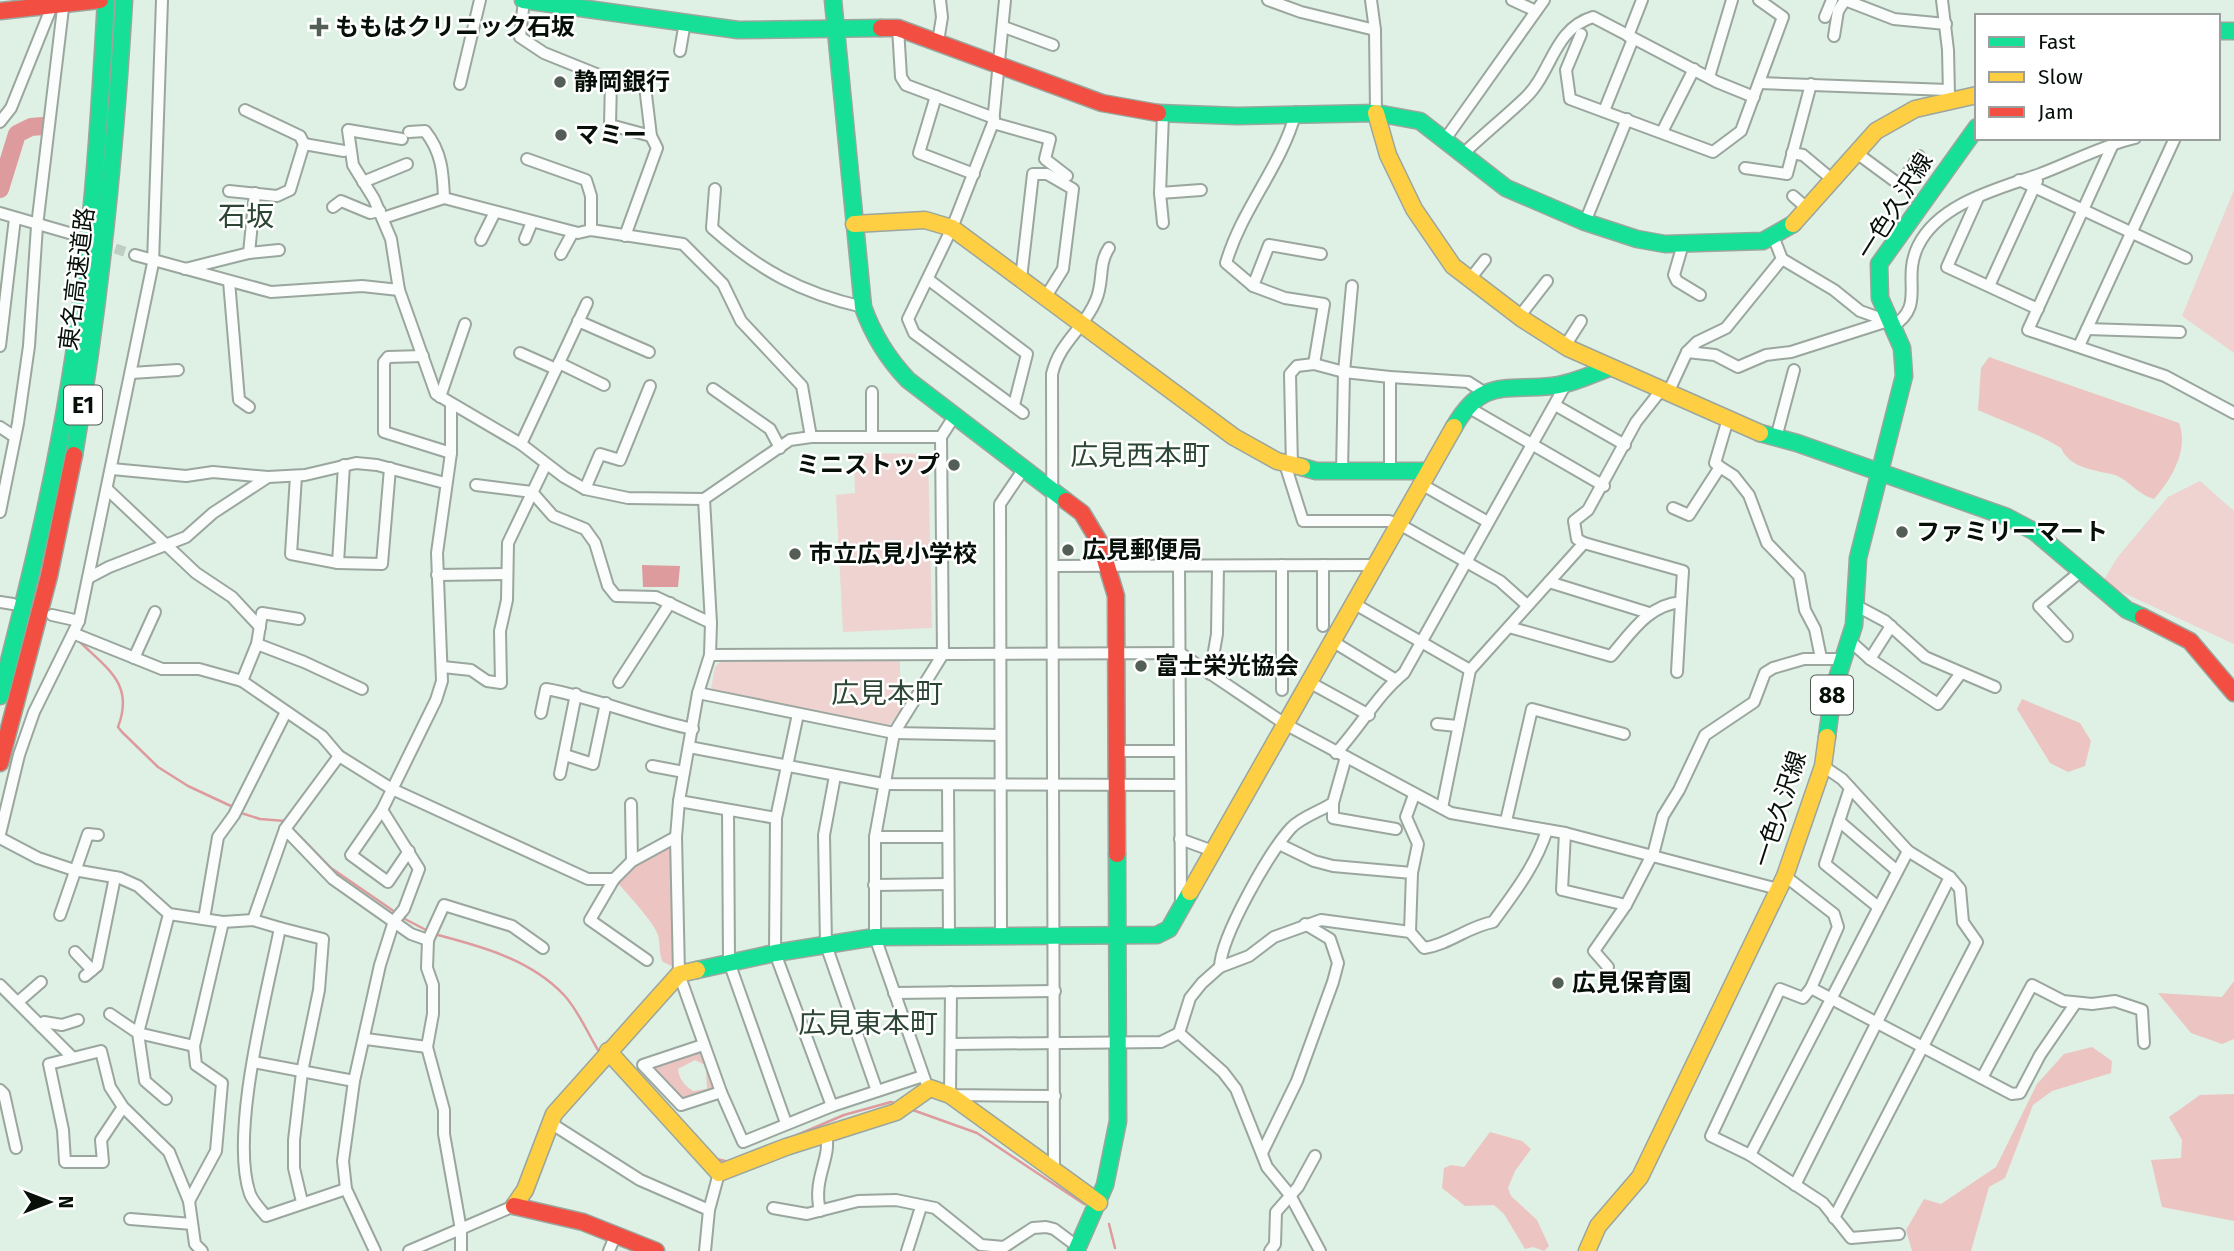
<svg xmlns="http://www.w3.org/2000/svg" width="2234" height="1251" font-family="'Fira Sans','Noto Sans JP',sans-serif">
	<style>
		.green { fill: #eed3d0 }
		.forest { fill: #ecc5c2 }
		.water { fill: #de9b9e }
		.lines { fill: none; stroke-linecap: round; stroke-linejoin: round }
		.stream { stroke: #de9b9e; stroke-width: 2.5 }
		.river { stroke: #de9b9e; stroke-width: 18 }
		.street-tunnel { stroke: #becec4; stroke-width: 10; stroke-dasharray: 10 5; stroke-linecap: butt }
		.street-casing { stroke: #9aa69e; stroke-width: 14 }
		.fast-casing { stroke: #9aa69e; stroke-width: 19 }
		.slow-casing { stroke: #9aa69e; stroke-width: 19 }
		.jam-casing { stroke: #9aa69e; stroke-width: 19 }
		.street { stroke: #fafdfb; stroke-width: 10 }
		.fast { stroke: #16e098; stroke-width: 16 }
		.slow { stroke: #ffcf43; stroke-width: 16 }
		.jam { stroke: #f24e42; stroke-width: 16 }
		.poi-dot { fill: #525e56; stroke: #fff; stroke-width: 2.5 }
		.labels { text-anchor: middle; stroke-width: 5; stroke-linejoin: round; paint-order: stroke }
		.shield { fill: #fff; stroke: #515853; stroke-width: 2 }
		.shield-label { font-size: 23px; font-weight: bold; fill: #061009 }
		.poi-label { font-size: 24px; font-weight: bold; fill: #061009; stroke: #fff; text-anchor: start }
		.street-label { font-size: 24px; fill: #061009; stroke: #fff }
		.quarter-label { font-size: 28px; fill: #2c4535; stroke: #fff }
	</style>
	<rect width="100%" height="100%" fill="#dff0e5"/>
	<g class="green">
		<path d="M2234,190V353L2182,316Z"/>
		<path d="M854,453L928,454L932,628L843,632L836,495L855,493Z"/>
		<path d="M2200,481L2234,511V644L2102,583L2117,558L2168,497Z"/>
		<path d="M900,660V696H911L888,727L716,695L711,689L715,667L721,661Z"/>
	</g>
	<g class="forest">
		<path d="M1989,357L2179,423C2189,449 2172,479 2154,499C2138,495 2129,480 2115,475C2096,470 2070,469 2061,448C2033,431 2007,423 1978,410L1981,368Z"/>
		<path d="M2022,699L2080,723L2091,741L2085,766L2068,772L2050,763L2017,709Z"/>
		<path d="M673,841L675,954L672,966L663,962C658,953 661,945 658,935C654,922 627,894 617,882L623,871Z"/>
		<path d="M2234,981V1039L2222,1044L2191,1033L2158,993L2222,997Z"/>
		<path d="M2092,1047L2112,1061L2111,1073L2052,1091L2033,1105L2005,1178L1989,1187L1971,1251H1912L1906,1230L1924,1199L1941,1204L1996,1167L2037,1084L2064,1054Z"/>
		<path d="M702,1048L708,1062L703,1064L695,1060L678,1069C679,1079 684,1085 693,1091L707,1089L706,1068L709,1066L719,1091L682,1102L648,1067Z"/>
		<path d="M2234,1094V1221L2162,1207L2151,1160L2181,1158L2182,1140L2169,1117L2200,1095Z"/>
		<path d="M1490,1132L1522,1141L1531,1149L1515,1171L1508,1188L1511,1196L1537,1220L1549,1246L1544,1251L1533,1247L1525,1249L1504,1214L1494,1205L1465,1206L1442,1188L1444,1168L1451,1165L1464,1167Z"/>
	</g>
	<path class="water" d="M642,565L680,566L678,587H643Z"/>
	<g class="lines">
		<g class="stream">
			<path d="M81,643C109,670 134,685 118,727L122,732L158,767L188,786L233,807"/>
			<path d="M238,812L260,819L285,821"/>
			<path d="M290,826L331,868L395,912"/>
			<path d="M403,918L428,931"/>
			<path d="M434,934C480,946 530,959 564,995C578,1010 587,1032 598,1050H601"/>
			<path d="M618,1050L627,1060"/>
			<path d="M648,1083L700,1141"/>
			<path d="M910,1109L977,1133L1084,1204"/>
			<path d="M797,1135L844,1115L891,1102L897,1104"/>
			<path d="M716,1159L730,1162"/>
			<path d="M1109,1224L1115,1248"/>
		</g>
		<path class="river" d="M0,189L17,134L31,127L43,126"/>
		<path class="street-tunnel" d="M101,244L135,255"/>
		<g class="street-casing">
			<g id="street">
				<path d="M524,0L520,37L544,53L611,80L644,78L651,136L657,148L625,236"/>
				<path d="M1005,0L993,123L952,228L908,319L914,333L1023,413"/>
				<path d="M1268,0L1301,12L1375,30"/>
				<path d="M1371,0L1375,30L1376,113"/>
				<path d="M1512,0L1536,11"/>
				<path d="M1845,0L1894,19L1946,24"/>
				<path d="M1942,0L1948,50L1949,95"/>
				<path d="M1825,17L1832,0"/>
				<path d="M1004,27L1053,45"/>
				<path d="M898,28L901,77L906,85L994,118"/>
				<path d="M1581,34L1566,70L1570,99L1713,152L1741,131L1783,17L1759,0"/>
				<path d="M1628,36L1642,0"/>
				<path d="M1834,36L1838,11L1845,0"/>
				<path d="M938,42L942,17L940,0"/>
				<path d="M680,51L685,22"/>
				<path d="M1709,77L1732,0"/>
				<path d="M611,80L610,125L651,136"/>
				<path d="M1759,83L1948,90"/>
				<path d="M460,84L480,0"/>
				<path d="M936,96L919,153L974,174"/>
				<path d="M1604,111L1633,39"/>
				<path d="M0,122L11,108L52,6"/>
				<path d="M993,123L1050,139L1045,159L1067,176"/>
				<path d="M1662,132L1694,69"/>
				<path d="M1446,138L1544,0"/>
				<path d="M402,139L348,130L353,165L374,199L391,239L399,290L436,394L521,444L564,477L585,489L628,498L704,499L790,440L811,437H941"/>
				<path d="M2114,142L2028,330L2165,376L2234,413"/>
				<path d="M304,144L344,151"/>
				<path d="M1464,153C1484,134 1505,117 1525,98C1552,73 1553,29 1593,17L1717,82L1754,97"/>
				<path d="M1792,153L1803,155L1834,181"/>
				<path d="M1858,154L1900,185L1919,156"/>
				<path d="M527,159L586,180L591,196V230"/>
				<path d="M1745,168L1787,174L1811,84"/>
				<path d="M2019,180L2186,258"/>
				<path d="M363,182L407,164"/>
				<path d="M715,189L712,228C759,270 801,293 863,307"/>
				<path d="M229,191L277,196L290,190L304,144L300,136L245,110"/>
				<path d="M1160,193L1201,190"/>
				<path d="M1793,196L1809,210"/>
				<path d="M444,198L578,233L591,230L683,244L723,284L741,321L802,386L811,437"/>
				<path d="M1978,198L1947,267L2038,309"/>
				<path d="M333,207L341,201L370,213L380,211"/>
				<path d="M0,213L76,235"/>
				<path d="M383,218L444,198C443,173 442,152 425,131L409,132"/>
				<path d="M1585,222L1627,119"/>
				<path d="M1163,223L1160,193L1163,114"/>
				<path d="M525,239L532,222"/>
				<path d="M481,240L495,212"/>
				<path d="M1683,244L1674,275L1677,281L1700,295"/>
				<path d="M249,253L279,250"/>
				<path d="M561,254L573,232"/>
				<path d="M135,255L271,292L362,286L399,290"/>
				<path d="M1782,259L1834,290L1860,311L1888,321"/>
				<path d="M185,269L249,253L255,193"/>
				<path d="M1021,279L1033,174H1047L1073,189L1063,269L1045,298"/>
				<path d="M1470,279L1485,260"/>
				<path d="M929,280L1027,354L1014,405"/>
				<path d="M229,281L239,400L249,407"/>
				<path d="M1253,286L1226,263C1242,208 1281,167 1296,112"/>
				<path d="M1989,286L2037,181"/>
				<path d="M1519,317L1547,281"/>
				<path d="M578,321L649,352"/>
				<path d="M1892,327C1927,305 1901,281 1918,246C1939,203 1998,189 2040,174C2072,162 2101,146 2135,138"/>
				<path d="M2087,329L2180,332"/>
				<path d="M0,346L15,218"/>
				<path d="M1565,346L1581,321"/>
				<path d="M2079,346L2175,138"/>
				<path d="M1687,352L1715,355L1738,367L1766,355L1791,352L1888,321"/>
				<path d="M520,353L556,369"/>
				<path d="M423,356L388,357L384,362V432L451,453"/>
				<path d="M559,363L604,385"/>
				<path d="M1314,364L1324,304L1285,298L1253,286L1269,245L1321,254"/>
				<path d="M131,373L178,370"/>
				<path d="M713,389L770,429L780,448"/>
				<path d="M872,392V437"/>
				<path d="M1668,393L1687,352L1697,342L1726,328L1782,259L1773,236"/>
				<path d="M440,397L465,324"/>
				<path d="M1555,405L1625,445"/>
				<path d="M1466,406L1604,486"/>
				<path d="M0,427L15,437"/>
				<path d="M1776,438L1794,370"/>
				<path d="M521,444L587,303"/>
				<path d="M1285,464L1303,521H1389L1399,524L1500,581L1527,605"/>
				<path d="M1292,467L1290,374L1297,366L1314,364L1344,372L1390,377L1468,382L1482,391"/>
				<path d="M1720,467L1734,476L1749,495L1767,543L1799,576L1805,610L1815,629L1821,658"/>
				<path d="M112,469L186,476L213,472L268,477L305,475L356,463L377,465L445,483"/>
				<path d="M1342,471L1344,372L1352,286"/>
				<path d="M1390,471V377"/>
				<path d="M296,476L291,554L338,563L382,564L390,468"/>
				<path d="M1421,484L1488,522"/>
				<path d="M476,485L532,492L553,516L585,529L595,543L608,586L616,596L656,597L711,623"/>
				<path d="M585,489L600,454L620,460L650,386"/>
				<path d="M108,490L196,573L232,597L260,627"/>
				<path d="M704,499L711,623L710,655L698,693L679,801L676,837L679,974L721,1092L743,1142L832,1106L923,1076"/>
				<path d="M1673,508L1689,515L1720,467L1715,463L1728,419"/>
				<path d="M0,512L18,423L29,346L37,226L64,0"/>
				<path d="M338,563L344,465"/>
				<path d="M1282,565V690"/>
				<path d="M1323,565V626"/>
				<path d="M1053,566L1375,565"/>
				<path d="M1179,566L1181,906"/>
				<path d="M437,575L507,574"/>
				<path d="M88,578L109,567L186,537L213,513L268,477"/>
				<path d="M1549,582L1649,613"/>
				<path d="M0,602L13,604"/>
				<path d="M1353,603L1470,670"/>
				<path d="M1855,605L1885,621L1925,657L1995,687"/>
				<path d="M52,615L79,621"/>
				<path d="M1509,627L1611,656C1631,633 1648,605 1681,602L1683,571L1584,543L1577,539L1574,521L1588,510L1636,422L1662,389"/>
				<path d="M75,634L162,669H199L242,681L322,736L339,756L392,789L588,879H614L632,861L676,837"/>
				<path d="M2067,636L2039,606L2081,571"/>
				<path d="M1849,640L1870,659L1938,704L1961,673"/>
				<path d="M1332,641L1396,680"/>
				<path d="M257,644L304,662L362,689"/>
				<path d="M710,655L1180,653L1285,724L1451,813L1565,833L1778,889"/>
				<path d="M134,658L155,612"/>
				<path d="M1870,659L1891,626"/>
				<path d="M443,667L471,670L487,681L501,683L500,631L507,600L508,543L546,464"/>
				<path d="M1677,672L1681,602"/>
				<path d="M1210,674L1217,634L1218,566"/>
				<path d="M242,681L257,644L262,613L299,619"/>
				<path d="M619,682L670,603"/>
				<path d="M1309,682L1369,715"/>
				<path d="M698,693L894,733L1000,735"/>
				<path d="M541,713L546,689C597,698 643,719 693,729"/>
				<path d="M798,714L776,818L775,953L832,1106"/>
				<path d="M1437,724L1457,726"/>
				<path d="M689,747L883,784L1180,785"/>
				<path d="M1117,751H1180"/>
				<path d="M1336,753C1361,726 1377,695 1404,673L1567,382"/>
				<path d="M565,755L593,764L606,703"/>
				<path d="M1346,757L1333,803V818L1396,829"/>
				<path d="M652,766L684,772"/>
				<path d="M1823,766L1842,779L1908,851L1950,877L1960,889L1963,922L1977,942L1834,1218"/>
				<path d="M560,774L576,694"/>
				<path d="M835,776L824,835L826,945L877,1091"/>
				<path d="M948,786L949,936"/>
				<path d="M1850,788L1825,864L1877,906"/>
				<path d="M679,801L776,818"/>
				<path d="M631,804L632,861"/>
				<path d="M1442,808L1470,670L1584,543"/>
				<path d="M728,810L729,962L786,1123"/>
				<path d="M1506,821L1532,709L1624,734"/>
				<path d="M1839,821L1896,870"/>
				<path d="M285,829L333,879L411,934L428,940"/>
				<path d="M1565,833L1562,890L1626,905"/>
				<path d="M0,834L19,755L34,712L79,621L153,263L162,0"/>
				<path d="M875,837H948"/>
				<path d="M0,838L38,858L74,870L120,878L138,886L169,914L223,922L253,920L280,928C267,993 229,1134 250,1194C253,1202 261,1210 266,1216L346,1189"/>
				<path d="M1180,839L1213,851"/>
				<path d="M1279,844L1314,861L1333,866L1412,873L1410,932"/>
				<path d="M409,851L388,882L351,855L382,810L436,700L442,681L437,553L451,453V405"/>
				<path d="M1412,873L1418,844L1406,817L1414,795"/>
				<path d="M1785,876L1834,914L1838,927L1811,988L2012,1094L2020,1093L2040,1055L2075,1004"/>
				<path d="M614,879L590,920L647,960"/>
				<path d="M874,885L948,884"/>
				<path d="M169,914L138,1033L194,1046L223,922"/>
				<path d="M60,915L88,834L98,835"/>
				<path d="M204,919L218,837L234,815L285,714"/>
				<path d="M253,920L285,829L339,756"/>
				<path d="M280,928L323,939L319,990L302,1072L294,1140V1168L302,1202"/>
				<path d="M1001,936L1000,504L1025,467"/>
				<path d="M75,952L92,970"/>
				<path d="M1220,967C1221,936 1270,851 1291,828C1301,817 1321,811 1333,803"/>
				<path d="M1608,967L1594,951L1626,905L1654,851L1663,816L1679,790L1705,735L1754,702L1765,673L1773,668L1804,659H1843"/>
				<path d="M85,976L97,966L115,877"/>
				<path d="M0,985L72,1057"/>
				<path d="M1811,988L1803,998L1780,989L1711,1136L1750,1155L1823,1203L1851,1238L1899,1234"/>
				<path d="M951,992L950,1095L1055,1096"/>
				<path d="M894,993L1055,991"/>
				<path d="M18,1002L41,982"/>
				<path d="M110,1014L138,1033L145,1081L166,1099"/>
				<path d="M41,1026L44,1022L62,1025L78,1020"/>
				<path d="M1179,1033L1190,998L1202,983L1220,967L1249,956L1274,937L1321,920L1410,932L1424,948C1450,944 1467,927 1493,922C1515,892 1536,865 1547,830"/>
				<path d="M366,1039L427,1047"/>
				<path d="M951,1044L1161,1042L1179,1033L1223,1072L1236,1089L1267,1167L1290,1195L1320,1251"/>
				<path d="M703,1045L643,1065L681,1105L721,1092"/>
				<path d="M253,1062L354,1081"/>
				<path d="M1982,1078L2032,985L2063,1001L2092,1004L2115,1001L2142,1010L2144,1043"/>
				<path d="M925,1080L875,937V837L894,733L943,654L941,437L955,415"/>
				<path d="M0,1090L4,1094L16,1148"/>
				<path d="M123,1107L101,1140L103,1162H65L63,1130L49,1064L101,1051L110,1087L123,1107L169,1152L189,1201L195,1244L202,1251"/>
				<path d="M549,1122L640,1180L709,1210"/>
				<path d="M1262,1153L1297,1081L1333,982L1338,963L1330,939L1305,924"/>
				<path d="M1750,1155L1908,851"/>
				<path d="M1054,1171L1052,374C1060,341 1085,328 1096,300C1104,282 1098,264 1109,248"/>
				<path d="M1795,1185L1950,877"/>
				<path d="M189,1201L216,1151L222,1083L196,1065L194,1046"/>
				<path d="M773,1208L807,1214L858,1201L896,1200L935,1208L981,1245L1004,1247L1033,1228L1046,1227L1054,1229L1078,1247"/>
				<path d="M820,1211C812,1178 832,1158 826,1134"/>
				<path d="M130,1219L192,1224"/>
				<path d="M375,1251L346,1189L343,1161L354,1081L380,965L394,921L404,909L419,869L382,810"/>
				<path d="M409,1251L514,1206"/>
				<path d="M461,1251V1230L444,1134V1110L427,1047L433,1014V985L427,968L428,940L444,905L512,926L543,948"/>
				<path d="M609,1251L616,1234"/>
				<path d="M705,1251L709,1210L719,1173"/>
				<path d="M907,1251L921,1207"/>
				<path d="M1270,1251L1275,1244L1276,1212L1298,1187L1315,1156"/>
			</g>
		</g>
		<g class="fast-casing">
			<g id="fast">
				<path d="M523,0L738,30L881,28"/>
				<path d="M833,0L863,307C873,335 887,358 908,380L1066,501"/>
				<path d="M2218,31H2234"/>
				<path d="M1158,113L1237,116L1376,113L1420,121L1506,188L1585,222L1637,239L1665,244L1763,241L1793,224"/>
				<path d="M1454,427C1482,378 1504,391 1552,386C1572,384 1590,375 1609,368"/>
				<path d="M1760,433L1797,443L2007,517L2035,532L2127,610L2143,617"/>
				<path d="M74,455C100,304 115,153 124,0"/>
				<path d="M1302,467L1316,471H1428"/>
				<path d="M0,696C27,592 53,487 70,380C91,254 99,127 106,0"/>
				<path d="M1827,737L1833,691L1854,625L1858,558L1904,376L1902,348L1880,298L1879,264L1977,127"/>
				<path d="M697,970L775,953L875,937L1157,935L1169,929L1190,892"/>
				<path d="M1076,1251L1105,1185L1118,1121L1117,854"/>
			</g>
		</g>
		<g class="slow-casing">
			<g id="slow">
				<path d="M1376,113L1388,155L1414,209L1453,266L1521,318L1568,348L1760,433"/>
				<path d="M854,224L925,220L952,228L1234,437L1277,461L1302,467"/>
				<path d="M1793,224L1876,131L1915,109L1977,95"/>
				<path d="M1190,892L1454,427"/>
				<path d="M608,1051L719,1173L786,1147L896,1112L930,1088L950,1095L1099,1203"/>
				<path d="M514,1206L525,1190L554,1114L679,974L697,970"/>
				<path d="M1587,1251L1598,1226L1640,1177L1785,876L1823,766L1827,737"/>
			</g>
		</g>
		<g class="jam-casing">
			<g id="jam">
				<path d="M0,11L100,0"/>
				<path d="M881,28H898L1102,103L1158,113"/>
				<path d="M1066,501L1082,513L1100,543L1116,596L1117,854"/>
				<path d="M2143,617L2190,641L2234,693"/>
				<path d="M0,763L49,576L74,455"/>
				<path d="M514,1206L583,1222L656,1251"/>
			</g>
		</g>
		<use href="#street" class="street"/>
		<use href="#fast" class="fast"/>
		<use href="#slow" class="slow"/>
		<use href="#jam" class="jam"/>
	</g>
	<g class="poi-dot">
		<path d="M315.5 16.5h7v7h7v7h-7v7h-7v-7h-7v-7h7z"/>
		<circle cx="560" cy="82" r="7"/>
		<circle cx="561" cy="135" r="7"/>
		<circle cx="954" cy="465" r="7"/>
		<circle cx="1902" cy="532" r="7"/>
		<circle cx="1068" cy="550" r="7"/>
		<circle cx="795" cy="554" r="7"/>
		<circle cx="1141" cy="666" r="7"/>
		<circle cx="1558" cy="983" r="7"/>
	</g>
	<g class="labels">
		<g class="shield">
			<rect x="64" y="385.5" width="38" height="39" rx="5"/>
			<rect x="1811" y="675.5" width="42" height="39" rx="5"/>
		</g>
		<g class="shield-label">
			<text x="83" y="413">E1</text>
			<text x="1832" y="703">88</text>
		</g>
		<g class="poi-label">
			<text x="335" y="35">ももはクリニック石坂</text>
			<text x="574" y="90">静岡銀行</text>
			<text x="575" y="143">マミー</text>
			<text x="940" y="473" text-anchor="end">ミニストップ</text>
			<text x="1916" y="540">ファミリーマート</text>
			<text x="1082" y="558">広見郵便局</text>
			<text x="809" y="562">市立広見小学校</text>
			<text x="1155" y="674">富士栄光協会</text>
			<text x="1572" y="991">広見保育園</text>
		</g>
		<g class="street-label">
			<text transform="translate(1895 206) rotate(-58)" y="8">一色久沢線</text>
			<text transform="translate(77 279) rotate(-83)" y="8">東名高速道路</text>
			<text transform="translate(1780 809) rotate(-72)" y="8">一色久沢線</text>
		</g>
		<g class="quarter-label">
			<text x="246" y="226">石坂</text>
			<text x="1140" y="465">広見西本町</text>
			<text x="887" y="703">広見本町</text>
			<text x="868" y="1033">広見東本町</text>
		</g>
	</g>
	<rect x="1975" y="14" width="245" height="126" fill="#ffffff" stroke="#9b9f9d" stroke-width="2"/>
	<rect x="1989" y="37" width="35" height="10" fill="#16e098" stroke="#9b9f9d" stroke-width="2"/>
	<text x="2038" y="49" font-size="21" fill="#061009">Fast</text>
	<rect x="1989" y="72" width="35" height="10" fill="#ffcf43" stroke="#9b9f9d" stroke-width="2"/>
	<text x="2038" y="84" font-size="21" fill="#061009">Slow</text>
	<rect x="1989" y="107" width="35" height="10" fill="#f24e42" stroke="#9b9f9d" stroke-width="2"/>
	<text x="2038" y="119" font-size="21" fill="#061009">Jam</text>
	<g transform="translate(49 1202) rotate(90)" stroke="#ffffff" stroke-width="5" paint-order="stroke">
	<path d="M0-5L12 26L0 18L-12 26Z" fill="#061009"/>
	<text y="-10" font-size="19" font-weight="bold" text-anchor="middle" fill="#061009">N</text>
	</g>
</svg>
